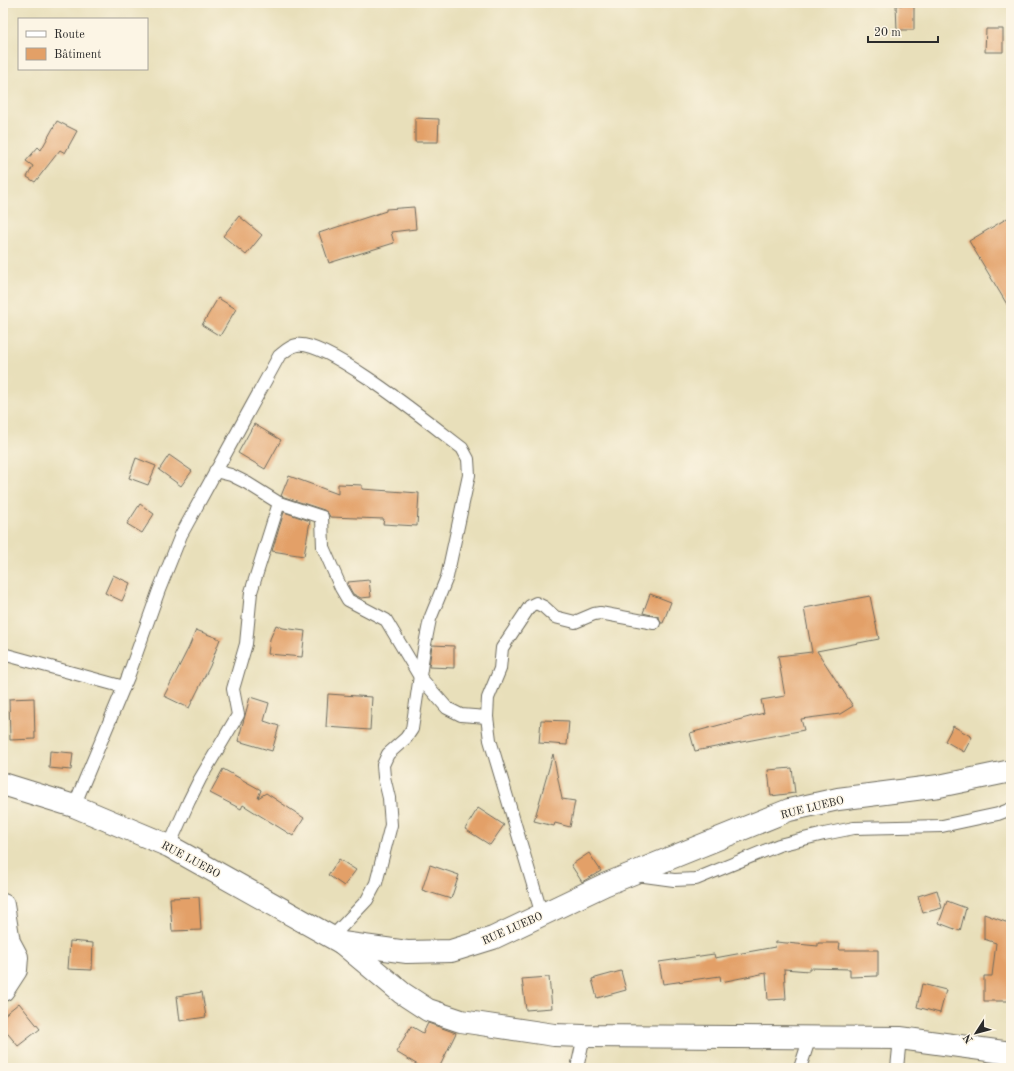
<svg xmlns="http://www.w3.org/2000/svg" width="1014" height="1071" font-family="'Old Standard TT',serif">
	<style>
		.building { fill: #e3a067 }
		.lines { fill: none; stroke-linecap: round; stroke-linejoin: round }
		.lane-casing { stroke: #6d6a5d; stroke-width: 14 }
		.street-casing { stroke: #6d6a5d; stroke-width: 24 }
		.secondary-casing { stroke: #6d6a5d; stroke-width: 24 }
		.lane { stroke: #fff; stroke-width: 12 }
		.street { stroke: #fff; stroke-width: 22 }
		.secondary { stroke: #fff; stroke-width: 22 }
		.labels { text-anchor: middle; stroke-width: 3; stroke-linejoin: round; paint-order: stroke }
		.street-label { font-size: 11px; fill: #2b2b2b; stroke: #fcf5e5 }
	</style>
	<rect width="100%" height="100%" fill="#fcf5e5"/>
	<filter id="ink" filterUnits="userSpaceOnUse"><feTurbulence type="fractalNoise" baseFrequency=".025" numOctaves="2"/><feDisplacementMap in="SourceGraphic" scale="8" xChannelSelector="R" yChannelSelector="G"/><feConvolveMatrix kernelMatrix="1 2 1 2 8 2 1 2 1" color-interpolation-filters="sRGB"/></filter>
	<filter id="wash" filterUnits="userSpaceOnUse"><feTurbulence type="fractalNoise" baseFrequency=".012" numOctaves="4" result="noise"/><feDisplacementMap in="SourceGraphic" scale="16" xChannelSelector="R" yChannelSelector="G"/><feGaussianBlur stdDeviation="0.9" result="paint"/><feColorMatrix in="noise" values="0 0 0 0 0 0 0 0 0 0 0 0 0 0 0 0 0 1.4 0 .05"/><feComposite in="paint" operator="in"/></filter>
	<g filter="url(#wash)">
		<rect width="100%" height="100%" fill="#e8dfba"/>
		<g id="blocks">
			<g class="building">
				<path d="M896,5H914V30H897Z"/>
				<path d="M986,29H1003V52H985Z"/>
				<path d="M415,118L439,119L438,142H415Z"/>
				<path d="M57,121L77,131L65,153L60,150L35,182L27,177L33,166L26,161L38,147L41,150Z"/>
				<path d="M414,207L416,229L391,232L394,243L329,263L319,233L386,211V209Z"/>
				<path d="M239,216L262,235L246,255L223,236Z"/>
				<path d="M1011,216V311L969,241Z"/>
				<path d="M218,298L236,309L220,336L202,325Z"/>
				<path d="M254,424L281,440L265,469L238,453Z"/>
				<path d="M169,455L192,471L181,486L159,470Z"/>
				<path d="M136,458L156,466L148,485L129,478Z"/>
				<path d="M289,476L338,494V484L362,485V489L419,493L417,526L383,524L384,519L330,517L328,513L324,510L281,496Z"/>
				<path d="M140,504L154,514L142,533L127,524Z"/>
				<path d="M284,512L310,521L304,556L272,551Z"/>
				<path d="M113,575L130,583L122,601L105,593Z"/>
				<path d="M369,580L371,597L361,598L353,594L349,587L348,582Z"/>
				<path d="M650,594L671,602L663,623H661L659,617L643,613Z"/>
				<path d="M870,596L879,639L817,651L853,706L840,714L801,719L804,730L695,751L690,733L764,713L761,700L785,696L778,656L812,652L804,608Z"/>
				<path d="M276,625L283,628L305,631L302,657L268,654L270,639Z"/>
				<path d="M196,630L220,639L210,666L189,708L164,696L189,647Z"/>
				<path d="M432,645L454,646V668L429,667Z"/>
				<path d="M328,694L372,697L370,730L326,727Z"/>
				<path d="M250,697L269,703L264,721L279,726L272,751L238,741Z"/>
				<path d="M34,698L35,739L10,740L9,699Z"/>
				<path d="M541,720L569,721L567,745L539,743Z"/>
				<path d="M953,726L972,737L964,752L945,741Z"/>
				<path d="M50,751L73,753L71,770L49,768Z"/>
				<path d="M553,754L562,799L575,801L570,827L555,823L554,826L534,821Z"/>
				<path d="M792,768L795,793L771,796L768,770Z"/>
				<path d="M223,769L261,790L258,798L266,793L304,818L293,836L243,805L241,809L210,793Z"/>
				<path d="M478,808L504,825L490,845L465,829Z"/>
				<path d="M589,853L601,871L582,882L571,865Z"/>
				<path d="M339,859L356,870L344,886L328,875Z"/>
				<path d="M430,865L459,875L451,899L422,890Z"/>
				<path d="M937,890L942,908L923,913L918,896Z"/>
				<path d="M199,897L201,930L172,931L170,898Z"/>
				<path d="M947,901L966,908L960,931L939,923Z"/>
				<path d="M984,914L1011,924L1009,1001H984V976H992L996,943L984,939Z"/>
				<path d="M70,941L93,943L92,970L68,969Z"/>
				<path d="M776,942L818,946V943H840L839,950H878V976L850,977V969L809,968V971L784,969L786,999L768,1000L766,973L721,982L720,976L663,984L659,962L714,954L715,958L775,947Z"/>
				<path d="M621,971L626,990L597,998L592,979Z"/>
				<path d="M549,977L552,1008L526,1010L522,979Z"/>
				<path d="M922,984L946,990L940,1013L917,1007Z"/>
				<path d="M202,992L206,1017L180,1021L177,996Z"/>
				<path d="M19,1003L40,1029L18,1046L3,1028V1016Z"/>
				<path d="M428,1023L456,1033L439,1068H423L396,1052L411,1026L423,1033Z"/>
			</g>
		</g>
	</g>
	<g filter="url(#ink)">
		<use href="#blocks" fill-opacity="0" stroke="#6d6a5d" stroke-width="1"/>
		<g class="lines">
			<g class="lane-casing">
				<g id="lane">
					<path d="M215,471L231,475L247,483L279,503L322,517L323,547L341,588L348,600L386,620L420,677L447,708L461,715L487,717"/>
					<path d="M3,654L124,687"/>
					<path d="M74,806L128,677L159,590L181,535L279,356C284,352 290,346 297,345C328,340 434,427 462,448L468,459L469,475L447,577L430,619L424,649L412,729L406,738L388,754L383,765L384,777L389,798L391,825L376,883L367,900L332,937"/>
					<path d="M169,846L189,801L200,779L238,715L233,689L246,644L251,592L279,503"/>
					<path d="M637,875L674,880L696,879L779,845L824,834L854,828L942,826L998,814L1011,809"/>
					<path d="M542,915L490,740L487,717L488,698L500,669L502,648L530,606L536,603L544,607L555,617L575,622L594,614L600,613L654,623"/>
					<path d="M577,1068L584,1036"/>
					<path d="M800,1068L810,1037"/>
					<path d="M897,1068L900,1038"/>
				</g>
			</g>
			<g class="street-casing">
				<g id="street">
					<path d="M3,905L9,942L17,957L16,970L3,990"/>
					<path d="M342,943L402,993L428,1010L461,1021L554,1035L584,1036L900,1038L1011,1053"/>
				</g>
			</g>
			<g class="secondary-casing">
				<path id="secondary" d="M3,784L74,806L169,846L342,943L407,952L451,951L493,938L604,885L789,810L838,799L939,786L1011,771"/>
			</g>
			<use href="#lane" class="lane"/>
			<use href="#street" class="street"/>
			<use href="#secondary" class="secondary"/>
		</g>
	</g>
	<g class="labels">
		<g class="street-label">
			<text transform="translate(812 807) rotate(-14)" y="4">RUE LUEBO</text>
			<text transform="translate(191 859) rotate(28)" y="4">RUE LUEBO</text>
			<text transform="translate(512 928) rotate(-24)" y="4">RUE LUEBO</text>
		</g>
	</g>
	<rect width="1014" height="1071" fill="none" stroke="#fcf5e5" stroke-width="16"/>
	<rect x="18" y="18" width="130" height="52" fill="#fcf5e5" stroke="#a8a49b"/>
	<rect x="26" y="31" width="20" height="6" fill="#ffffff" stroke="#a8a49b"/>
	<text x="54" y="38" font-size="12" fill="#2b2b2b">Route</text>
	<rect x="26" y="48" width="20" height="12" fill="#e3a067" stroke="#a8a49b"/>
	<text x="54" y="58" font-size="12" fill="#2b2b2b">Bâtiment</text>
	<g transform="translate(976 1033) rotate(234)" stroke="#fcf5e5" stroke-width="3" paint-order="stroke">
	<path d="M0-3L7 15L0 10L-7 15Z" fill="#2b2b2b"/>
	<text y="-6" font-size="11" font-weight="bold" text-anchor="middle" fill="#2b2b2b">N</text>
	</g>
	<path d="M868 36v6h70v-6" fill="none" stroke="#2b2b2b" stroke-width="2"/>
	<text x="874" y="36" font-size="12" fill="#2b2b2b" stroke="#fcf5e5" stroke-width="3" paint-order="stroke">20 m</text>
</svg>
